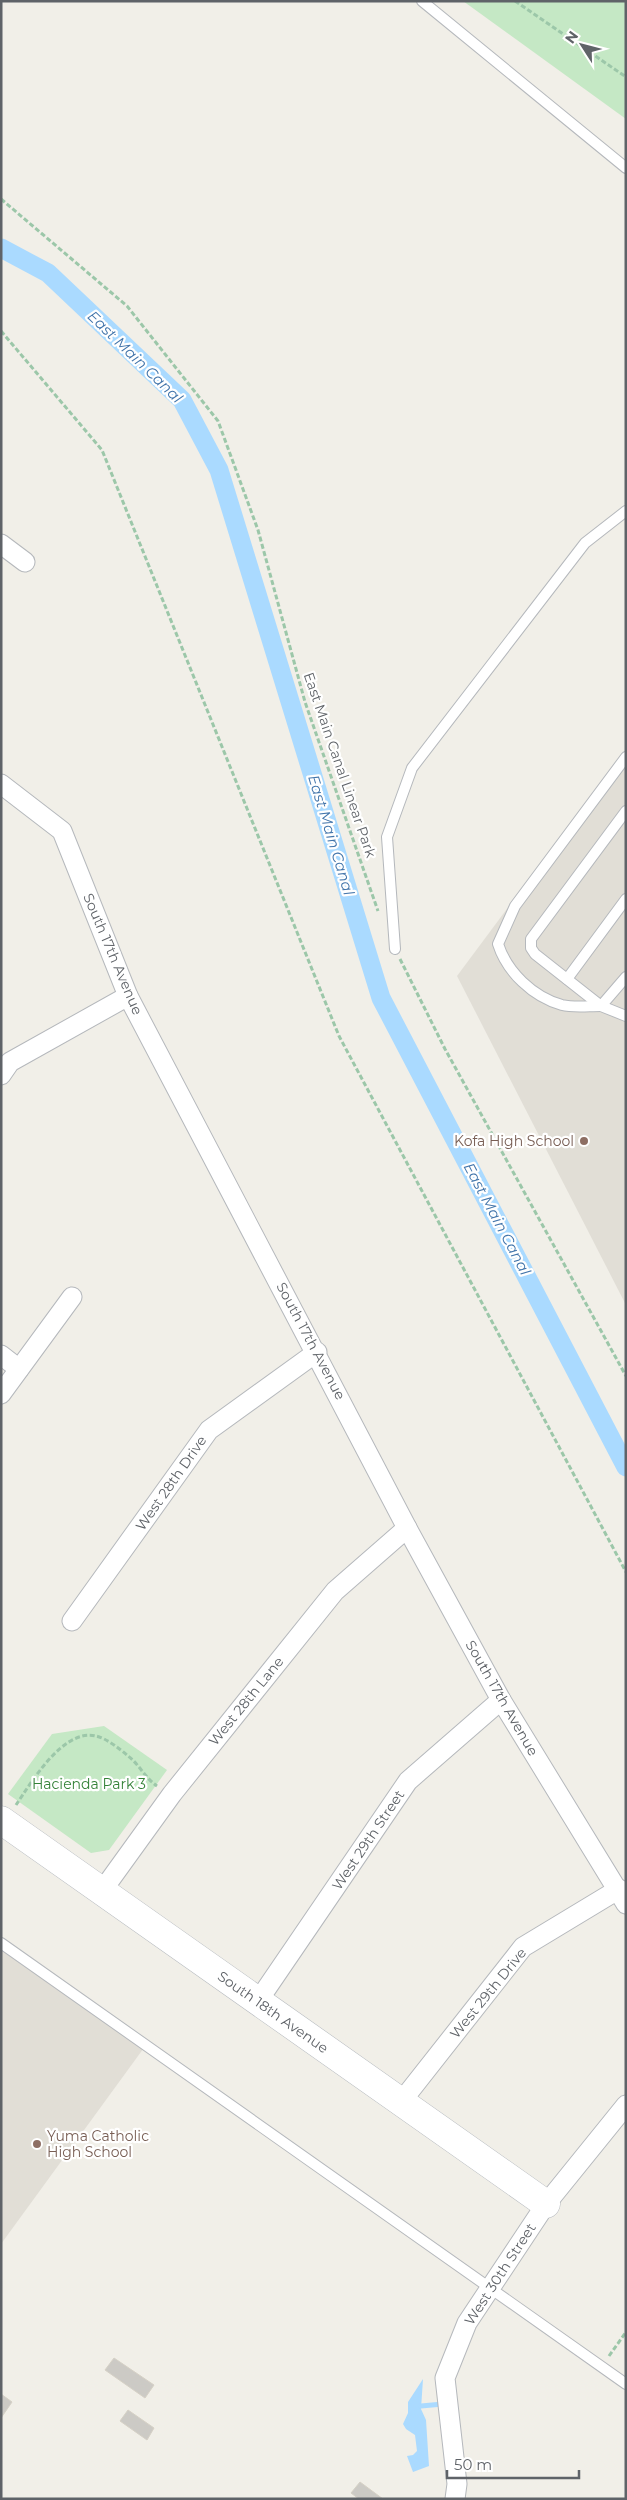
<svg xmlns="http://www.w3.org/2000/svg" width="627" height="2500" font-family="Montserrat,sans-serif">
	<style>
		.education { fill: #e1ded6 }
		.green { fill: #c5e8c5 }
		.water { fill: #aadaff }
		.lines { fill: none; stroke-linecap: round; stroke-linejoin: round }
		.stream { stroke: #aadaff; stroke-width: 5 }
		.canal { stroke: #aadaff; stroke-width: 19 }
		.building { fill: #cccac5; stroke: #d6d1c6 }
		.lane-casing { stroke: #b5b8bc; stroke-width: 12 }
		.street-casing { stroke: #b5b8bc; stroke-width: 21 }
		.secondary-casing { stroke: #b6babf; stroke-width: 29 }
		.path { stroke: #9cc7a9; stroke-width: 3; stroke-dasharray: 5 2.5; stroke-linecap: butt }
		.lane { stroke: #fff; stroke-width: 10 }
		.street { stroke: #fff; stroke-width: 19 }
		.secondary { stroke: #fff; stroke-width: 28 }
		.education-dot { fill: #8d6e63; stroke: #fff; stroke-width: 2 }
		.labels { text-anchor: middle; stroke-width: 4.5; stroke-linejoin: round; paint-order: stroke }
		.street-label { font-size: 14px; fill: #5f6368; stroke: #fff }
		.education-label { font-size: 14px; fill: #785e54; stroke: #fff; text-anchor: end }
		.park-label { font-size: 14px; fill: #348238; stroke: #fff }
		.water-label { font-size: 15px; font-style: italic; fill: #4174aa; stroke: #fff }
	</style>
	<rect width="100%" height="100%" fill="#f1efe8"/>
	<g class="education">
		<path d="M626,749V1305L457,976Z"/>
		<path d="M1,1943L146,2045L1,2244Z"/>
	</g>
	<g class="green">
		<path d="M463,1H626V119Z"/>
		<path d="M104,1726L167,1770L109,1850L91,1853L8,1794L52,1734Z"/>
	</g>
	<path class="water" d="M423,2379L421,2409L426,2420L429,2466L413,2472L407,2456L413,2455L417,2451L415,2435L406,2429L403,2424L408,2413V2402Z"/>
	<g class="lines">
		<path class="stream" d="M421,2406L443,2404"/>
		<path class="canal" d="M1,248L48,273L182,400L219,470L381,998L626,1467"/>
	</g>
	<g class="building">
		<path d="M114,2358L154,2385L145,2398L105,2370Z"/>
		<path d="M1,2394L12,2402L1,2418Z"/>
		<path d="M128,2410L154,2428L147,2440L120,2421Z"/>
		<path d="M360,2482L383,2499H359L351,2493Z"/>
	</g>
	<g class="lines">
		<g class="lane-casing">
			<g id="lane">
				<path d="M422,1L626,168"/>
				<path d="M626,811L531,939V948L535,954L601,1006L626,1016"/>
				<path d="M395,949L387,837L412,768L585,543L626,511"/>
				<path d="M567,979L626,899"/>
				<path d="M601,1006C588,1006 574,1008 562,1005C533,997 507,972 498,944L515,906L626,757"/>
				<path d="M601,1006L626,977"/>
				<path d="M1,1943L626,2384"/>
			</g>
		</g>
		<g class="street-casing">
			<g id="street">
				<path d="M1,544L25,562"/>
				<path d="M1,784L62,831L128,996L407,1528L501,1700L626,1904"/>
				<path d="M1,1075L10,1062L128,996"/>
				<path d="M1,1355L19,1369"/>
				<path d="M1,1394L72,1297"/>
				<path d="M72,1621L209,1430L317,1352"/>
				<path d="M102,1891L172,1794L335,1591L407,1528"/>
				<path d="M258,2001L408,1781L501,1700"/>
				<path d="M401,2102L523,1947L619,1889"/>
				<path d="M455,2499L457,2484L445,2378L467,2323L546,2204L626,2105"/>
			</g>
		</g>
		<g class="secondary-casing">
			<path id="secondary" d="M1,1820L546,2204"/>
		</g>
		<g class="path">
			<path d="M515,1L626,77"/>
			<path d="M1,199L127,306L218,421L258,530L305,702L378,911"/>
			<path d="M1,331L102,450L339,1036L626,1572"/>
			<path d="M400,959L445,1049L626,1376"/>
			<path d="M16,1805C31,1783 63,1728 96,1736C106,1738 120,1749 128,1756C139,1764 145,1778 157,1786"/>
			<path d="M609,2356L626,2332"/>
		</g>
		<use href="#lane" class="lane"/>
		<use href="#street" class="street"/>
		<use href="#secondary" class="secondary"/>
	</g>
	<g class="education-dot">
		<circle cx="584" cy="1141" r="5"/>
		<circle cx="37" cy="2144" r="5"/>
	</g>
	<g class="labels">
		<g class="street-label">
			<text transform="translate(340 765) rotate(71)" y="5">East Main Canal Linear Park</text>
			<text transform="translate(113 954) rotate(67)" y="5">South 17th Avenue</text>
			<text transform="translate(311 1341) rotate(62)" y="5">South 17th Avenue</text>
			<text transform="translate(171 1483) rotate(-55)" y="5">West 28th Drive</text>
			<text transform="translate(502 1698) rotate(60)" y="5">South 17th Avenue</text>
			<text transform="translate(246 1701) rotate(-51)" y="5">West 28th Lane</text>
			<text transform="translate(368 1840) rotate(-56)" y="5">West 29th Street</text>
			<text transform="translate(488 1993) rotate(-51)" y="5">West 29th Drive</text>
			<text transform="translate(273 2012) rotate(35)" y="5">South 18th Avenue</text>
			<text transform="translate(500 2274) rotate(-57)" y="5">West 30th Street</text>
		</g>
		<g class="education-label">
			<text x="574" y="1146">Kofa High School</text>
			<text x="47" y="2141" text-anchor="start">Yuma Catholic<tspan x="47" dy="16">High School</tspan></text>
		</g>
		<g class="park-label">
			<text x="89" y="1789">Hacienda Park 3</text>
		</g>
		<g class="water-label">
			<text transform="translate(135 357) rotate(44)" y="5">East Main Canal</text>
			<text transform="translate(331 835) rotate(73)" y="5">East Main Canal</text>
			<text transform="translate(497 1219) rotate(62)" y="5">East Main Canal</text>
		</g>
	</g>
	<rect width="627" height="2500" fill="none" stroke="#5f6368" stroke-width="5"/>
	<g transform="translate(582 45) rotate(306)" stroke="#ffffff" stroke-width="4" paint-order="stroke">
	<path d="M0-4L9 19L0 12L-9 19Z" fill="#5f6368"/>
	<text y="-8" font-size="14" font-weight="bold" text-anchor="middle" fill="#5f6368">N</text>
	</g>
	<path d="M447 2470v8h132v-8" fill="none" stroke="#5f6368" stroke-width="2.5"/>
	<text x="454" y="2470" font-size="15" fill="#5f6368" stroke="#ffffff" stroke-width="4" paint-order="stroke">50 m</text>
</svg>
